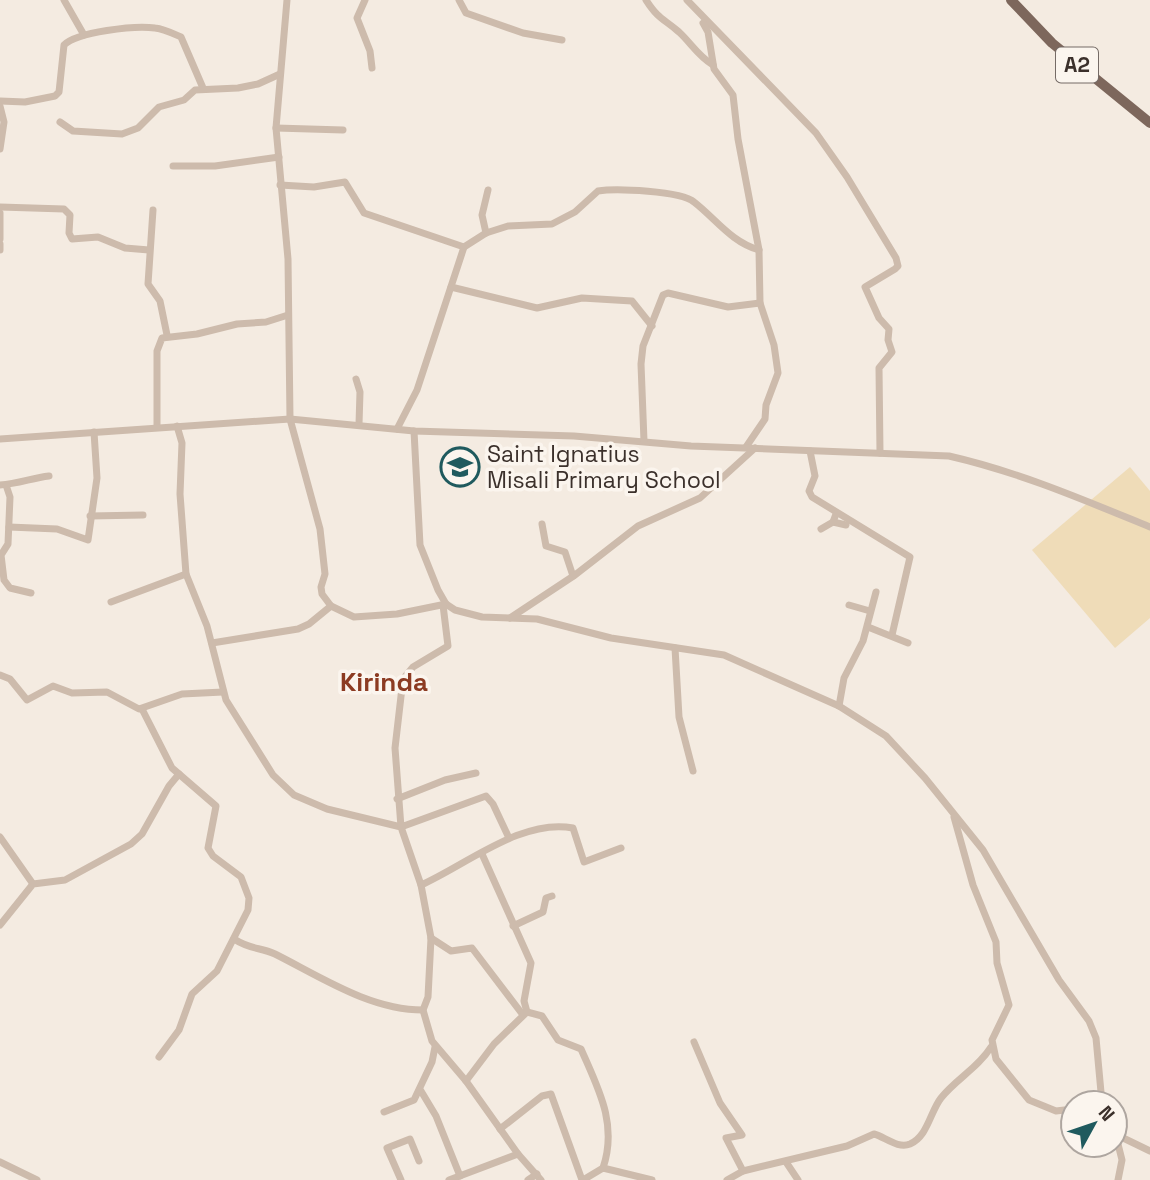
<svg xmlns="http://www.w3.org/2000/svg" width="1150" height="1180" font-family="'Space Grotesk',sans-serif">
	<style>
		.sand { fill: #efdcb8 }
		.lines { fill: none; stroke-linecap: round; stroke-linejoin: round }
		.street { stroke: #cdbbac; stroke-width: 7 }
		.primary { stroke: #7d675c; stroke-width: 10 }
		.labels { text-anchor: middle; stroke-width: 7; stroke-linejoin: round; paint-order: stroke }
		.shield { fill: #fbf5ee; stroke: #756b66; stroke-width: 2 }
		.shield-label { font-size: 21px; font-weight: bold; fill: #3b302b }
		.poi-label { font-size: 23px; fill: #3b302b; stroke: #fbf5ee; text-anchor: start }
		.quarter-label { font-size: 26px; font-weight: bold; fill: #8c3b22; stroke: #fbf5ee }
	</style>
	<rect width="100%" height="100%" fill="#f4ebe1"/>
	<path class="sand" d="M1130,467L1150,491V618L1115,648L1032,550Z"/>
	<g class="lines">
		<g class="street">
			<path d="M64,0L84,35"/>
			<path d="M287,0L276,128L288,259L290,419L320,529L325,574L321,587L322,594L331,606L354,617L397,614L446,604"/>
			<path d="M365,0L357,18L370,51L372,68"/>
			<path d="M459,0L466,13L523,33L562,40"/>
			<path d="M646,0C659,20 663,18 679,32C691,43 698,56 713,65"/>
			<path d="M687,0L816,133L847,177L896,258L898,266L895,269L865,287L879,318L889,329L888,340L892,352L879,368L880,453"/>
			<path d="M703,23L708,32L714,69L733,95L738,139L759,250L760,303L774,345L778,373L766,405L765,419L746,447"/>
			<path d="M0,101L25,102L55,96L59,92L64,45C77,32 135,25 155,28C164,29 172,33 181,37L203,88"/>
			<path d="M0,106L4,122L0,149"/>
			<path d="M60,122L73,131L122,134L138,128L159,107L184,100L195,90L238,88L258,84L280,74"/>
			<path d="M276,128L343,130"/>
			<path d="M173,166H215L279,157"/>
			<path d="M280,185L314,187L345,182L364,213L464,247"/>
			<path d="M0,207L64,209L70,215L69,233L72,239L98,237L125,248L149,250"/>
			<path d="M153,210L148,284L160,301L167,335"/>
			<path d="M0,213V239"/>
			<path d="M486,233L482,215L488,190"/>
			<path d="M0,244V250"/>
			<path d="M451,287L537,308L582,298L632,301L652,326"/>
			<path d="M356,379L360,392L359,424"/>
			<path d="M157,426V351L162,338L197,334L237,324L266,322L288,315"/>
			<path d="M177,426L182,443L180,494L186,574L207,626L226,700L273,775L294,795L327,809L401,827L421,885L431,938L428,997L423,1010L432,1041L466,1081L518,1154L449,1180"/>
			<path d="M397,429L417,390L464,247L486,233L508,226L552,224L575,212L598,191C616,188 681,191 694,202C716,219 731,242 759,250"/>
			<path d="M414,431L420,545L438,590L446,604L455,610L482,617L537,619L611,638L724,655L839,706L886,736L925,778L983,850L1059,980L1089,1021L1096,1038L1102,1103"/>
			<path d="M0,439L290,419L414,431L574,436L691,446L949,456C1019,472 1084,500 1150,527"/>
			<path d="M644,441L641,364L643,346L663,295L668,293L728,307L760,303"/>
			<path d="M810,451L815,476L809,491L812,497L910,557L892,635"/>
			<path d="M0,485C18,484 32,478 49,476"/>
			<path d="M6,485L10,497L8,544L1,555L4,580L10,588L31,593"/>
			<path d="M90,516L143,515"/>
			<path d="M833,522L846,525"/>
			<path d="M542,524L546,546L565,552L573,576"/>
			<path d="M9,527L57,529L88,540L97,478L94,432"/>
			<path d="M821,529L833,522L836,514"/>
			<path d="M111,602L186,574"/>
			<path d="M443,605L448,646L413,667L403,679L395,748L401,827L486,796L493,804L509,838"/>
			<path d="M849,605L870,611"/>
			<path d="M510,618L575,575L638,526L700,498L755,448"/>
			<path d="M868,627L908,643"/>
			<path d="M212,643L298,629L309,624L331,606"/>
			<path d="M675,648L679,717L693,771"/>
			<path d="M0,675L10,679L27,700L53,686L72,693L107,692L139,709L182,694L223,692"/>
			<path d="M839,706L844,678L863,641L876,592"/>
			<path d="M142,709L172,768L216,806L208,848L213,856L241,877L249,898L248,910L217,971L192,994L179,1030L159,1057"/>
			<path d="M397,799L445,780L476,773"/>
			<path d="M954,817L973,885L996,942L997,963L1009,1005L992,1040L996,1059L1029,1100L1056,1111L1073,1109"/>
			<path d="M0,837L33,884"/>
			<path d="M482,854L531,963L524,1001L527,1012"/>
			<path d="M421,885C466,865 522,818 573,828L584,862L621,848"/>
			<path d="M0,925L33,884L65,880L131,844L142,834L169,786L179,774"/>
			<path d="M513,926L543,912L546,898L552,896"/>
			<path d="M431,938L451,951L472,948L523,1015"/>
			<path d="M234,939C251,950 260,947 275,954C321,977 370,1010 423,1010"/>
			<path d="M694,1042L720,1103L742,1135L726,1138L743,1171"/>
			<path d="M466,1081L494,1044L527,1012L542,1016L558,1040L581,1049C598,1088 618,1124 603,1168"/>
			<path d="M421,1091L436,1116L460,1176"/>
			<path d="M384,1112L414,1100L432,1062L435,1047"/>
			<path d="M500,1129L542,1096L551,1094L582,1180"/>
			<path d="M1115,1132L1122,1160L1118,1180"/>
			<path d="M1117,1135L1150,1151"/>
			<path d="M518,1154L541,1180"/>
			<path d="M0,1162L37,1180"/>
			<path d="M786,1162L798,1180"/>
			<path d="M401,1180L387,1148L410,1139L419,1161"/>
			<path d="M528,1180L537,1174"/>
			<path d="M583,1180L603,1168L652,1180"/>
			<path d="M727,1180L743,1171L847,1146L874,1134C885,1137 898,1149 910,1144C928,1136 930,1112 941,1098C956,1079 978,1068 991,1047"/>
		</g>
		<path class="primary" d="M1011,0L1052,43L1150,123"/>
	</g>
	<defs>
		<g id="school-ring" transform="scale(2.0125)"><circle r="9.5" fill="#fbf5ee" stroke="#1f5a5e" stroke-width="1.5"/><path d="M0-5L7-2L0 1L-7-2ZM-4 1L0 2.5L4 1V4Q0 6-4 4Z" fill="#1f5a5e"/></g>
	</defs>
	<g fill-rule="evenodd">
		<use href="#school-ring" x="460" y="467"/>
	</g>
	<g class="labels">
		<rect class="shield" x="1056" y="47.5" width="42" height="35" rx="5"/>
		<g class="shield-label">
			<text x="1077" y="72">A2</text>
		</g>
		<g class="poi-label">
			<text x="487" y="462">Saint Ignatius<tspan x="487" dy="26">Misali Primary School</tspan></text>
		</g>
		<g class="quarter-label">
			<text x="384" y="691">Kirinda</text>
		</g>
	</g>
	<g transform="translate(1094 1124) rotate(50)"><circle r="33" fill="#fbf5ee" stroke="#aea6a0" stroke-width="2"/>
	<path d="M0-5L12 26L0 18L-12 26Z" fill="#1f5a5e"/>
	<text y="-10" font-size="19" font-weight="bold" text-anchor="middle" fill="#3b302b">N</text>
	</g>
</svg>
